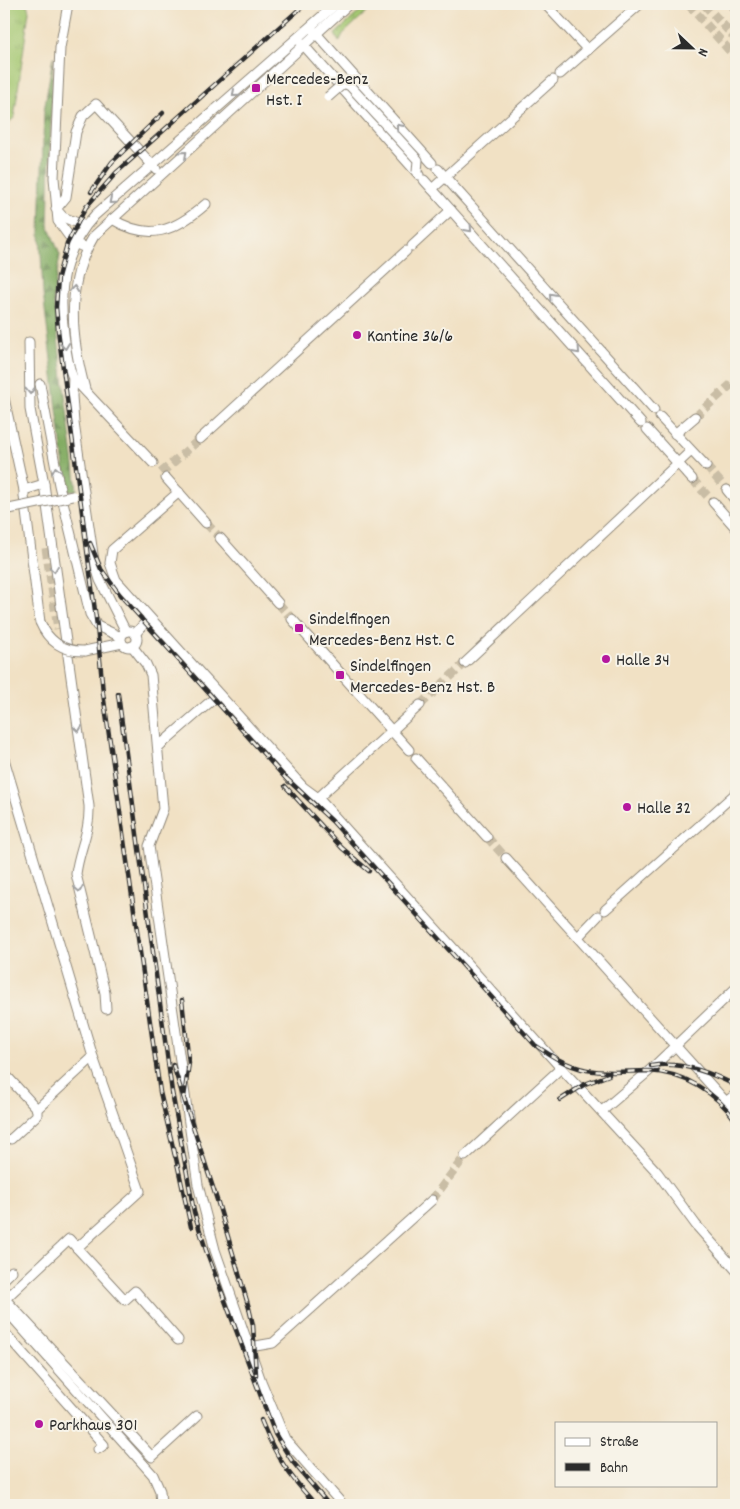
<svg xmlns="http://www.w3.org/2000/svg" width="740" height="1509" font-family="Dekko,sans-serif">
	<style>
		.grass { fill: url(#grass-tufts); stroke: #68794e }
		.forest { fill: url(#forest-firs); stroke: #576c47 }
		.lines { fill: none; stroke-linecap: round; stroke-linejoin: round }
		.minor-tunnel { stroke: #c9bda5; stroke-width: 9; stroke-dasharray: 9 4.5; stroke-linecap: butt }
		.minor-casing { stroke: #8e8678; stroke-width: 11 }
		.minor { stroke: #fff; stroke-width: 9 }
		.rail-casing { stroke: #2b2b2b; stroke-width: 4.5 }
		.rail { stroke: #f7f3e8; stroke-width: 2.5; stroke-dasharray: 8; stroke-linecap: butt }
		.minor-bridge-casing { stroke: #8e8678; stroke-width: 11; stroke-linecap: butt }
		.minor-bridge { stroke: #fff; stroke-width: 9 }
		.oneway { stroke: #a0a0a0 }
		.poi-dot { fill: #b5179e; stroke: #f7f3e8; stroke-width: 2 }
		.labels { text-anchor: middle; stroke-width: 4; stroke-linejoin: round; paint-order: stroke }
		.poi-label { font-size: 18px; fill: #2b2b2b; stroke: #f7f3e8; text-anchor: start }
	</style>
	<defs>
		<pattern id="grass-tufts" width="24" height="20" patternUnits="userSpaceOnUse" patternTransform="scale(1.25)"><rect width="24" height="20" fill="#a4c771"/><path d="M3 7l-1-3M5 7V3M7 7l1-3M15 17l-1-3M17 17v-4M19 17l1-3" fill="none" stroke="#8dab62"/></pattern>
		<pattern id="forest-firs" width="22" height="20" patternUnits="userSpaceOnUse" patternTransform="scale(1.25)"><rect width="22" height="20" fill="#83ac63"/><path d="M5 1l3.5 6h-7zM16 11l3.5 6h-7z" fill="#6b8c52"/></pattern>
	</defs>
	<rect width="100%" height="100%" fill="#f7f3e8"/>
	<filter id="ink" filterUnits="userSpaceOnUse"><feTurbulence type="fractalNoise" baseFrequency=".02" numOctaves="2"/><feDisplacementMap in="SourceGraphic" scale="10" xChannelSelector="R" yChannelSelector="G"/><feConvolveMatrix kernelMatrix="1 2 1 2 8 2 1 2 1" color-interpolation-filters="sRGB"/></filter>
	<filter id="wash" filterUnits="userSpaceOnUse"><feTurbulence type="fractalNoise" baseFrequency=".0096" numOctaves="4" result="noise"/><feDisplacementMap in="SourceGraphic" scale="20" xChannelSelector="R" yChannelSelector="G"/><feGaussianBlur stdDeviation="1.12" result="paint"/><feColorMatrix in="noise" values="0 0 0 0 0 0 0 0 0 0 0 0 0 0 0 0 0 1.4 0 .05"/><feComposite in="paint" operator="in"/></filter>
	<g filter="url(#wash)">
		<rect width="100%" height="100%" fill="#f1e1c4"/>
		<g class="grass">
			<path d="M4,4H27L29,11L14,118L7,124L4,123Z"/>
			<path d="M368,4H375L343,34L339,42L335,34Z"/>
		</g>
		<path class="forest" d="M53,57L48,225L60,255L53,298L77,490L67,492L43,293L40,233L44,111Z"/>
	</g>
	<g filter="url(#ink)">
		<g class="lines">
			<g class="minor-tunnel">
				<path d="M688,4L736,58"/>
				<path d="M704,4L736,39"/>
				<path d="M695,417L736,380"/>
				<path d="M706,466L727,490"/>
				<path d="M161,473L200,439"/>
				<path d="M692,479L713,502"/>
				<path d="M206,523L220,538"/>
				<path d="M46,548L58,629"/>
				<path d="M278,603L292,619"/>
				<path d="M420,705L465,663"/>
				<path d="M487,837L506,858"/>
				<path d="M432,1200L465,1156"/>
			</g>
			<g class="minor-casing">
				<g id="minor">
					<path d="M68,4L60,48L54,178L58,221L74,243L86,248"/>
					<path d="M545,4L588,50"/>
					<path d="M733,4L736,8"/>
					<path d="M312,29L432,163"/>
					<path d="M299,40L419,175"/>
					<path d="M560,74L640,4"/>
					<path d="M438,169L654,410"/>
					<path d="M424,180L641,423"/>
					<path d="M432,189L553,80"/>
					<path d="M112,219C150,242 175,231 206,204"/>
					<path d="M85,226L63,217L56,209L66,197L76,132L83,116L96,104L156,169"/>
					<path d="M412,246L451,210"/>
					<path d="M29,342L30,409L44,484L89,806C90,833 79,849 76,874L105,993L106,1009"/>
					<path d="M73,378L72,396L74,423L94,561L100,580L126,632"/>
					<path d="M40,384L59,485L90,614L97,626L121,637"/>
					<path d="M85,389C71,338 65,283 94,236L349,4"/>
					<path d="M4,398L24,490"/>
					<path d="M660,417L706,466"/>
					<path d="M647,429L692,479"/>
					<path d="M675,434L695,417"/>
					<path d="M200,439L406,251"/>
					<path d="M153,463L73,378C67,364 66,349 64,334C58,289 63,249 95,215L336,4"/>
					<path d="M166,478L206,523"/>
					<path d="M727,490L736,501"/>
					<path d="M179,492L112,550L110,563L116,580L303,787L318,798L561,1068L657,1172L696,1225L736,1270"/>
					<path d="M713,502L736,528"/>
					<path d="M220,538L278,603"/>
					<path d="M292,619L409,750"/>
					<path d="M40,622L24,496V490L44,484"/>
					<circle cx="129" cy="639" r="8"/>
					<path d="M135,634L149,618"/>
					<path d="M132,646L146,664L151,675L163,809L149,846L198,1185L215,1250L261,1381L285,1439L343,1505"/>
					<path d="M85,651L122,643"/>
					<path d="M465,663L691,451"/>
					<path d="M158,747L218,695"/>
					<path d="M416,758L487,837"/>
					<path d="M4,759L93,1057L140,1191L77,1248L125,1300L135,1291L178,1340"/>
					<path d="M318,798L420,705"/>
					<path d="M506,858L736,1113"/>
					<path d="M605,910L736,793"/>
					<path d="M578,937L598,916"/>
					<path d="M4,1073L37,1109"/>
					<path d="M727,1101L736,1094"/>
					<path d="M602,1111L649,1071L736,988"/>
					<path d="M11,1139L37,1115V1109L93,1057"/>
					<path d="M465,1156L561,1068"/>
					<path d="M77,1248L69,1239L5,1299L152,1457L197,1416"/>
					<path d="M4,1279L12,1271"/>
					<path d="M4,1308L153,1475L160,1491L161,1505"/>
					<path d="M4,1332L104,1445L98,1449"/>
					<path d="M250,1347L273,1343L432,1200"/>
				</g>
			</g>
			<use href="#minor" class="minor"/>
			<g class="rail-casing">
				<g id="rail">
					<path d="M91,192L112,162L163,113"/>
					<path d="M90,543L101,569L120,595L289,782"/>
					<path d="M118,694L172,1092L194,1212L206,1250L275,1434L292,1461L329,1505"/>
					<path d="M286,778L332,821L535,1045C551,1056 567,1066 587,1070C607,1074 628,1071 648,1071C683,1072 717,1093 736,1121"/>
					<path d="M285,786L342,848L369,871"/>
					<path d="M182,1000L189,1063L184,1097"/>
					<path d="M173,1065L218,1203L249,1308L253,1325L256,1375"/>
					<path d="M651,1066C681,1061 710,1072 736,1086"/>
					<path d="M560,1100L585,1084L609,1075"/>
					<path d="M174,1149L191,1227"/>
					<path d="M175,1156L160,1092L103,693L97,626L58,330L56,307L58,277L67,244L86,207L116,173L305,4"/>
					<path d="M261,1420C276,1458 289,1475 316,1505"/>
				</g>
			</g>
			<use href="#rail" class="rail"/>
			<g class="minor-bridge-casing">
				<g id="minor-bridge">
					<path d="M328,97L344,83L350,86L418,160L417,172"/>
					<path d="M4,510L73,496"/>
					<path d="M40,622C48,641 63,652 85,651"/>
				</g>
			</g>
			<use href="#minor-bridge" class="minor-bridge"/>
		</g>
		<defs><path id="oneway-chevron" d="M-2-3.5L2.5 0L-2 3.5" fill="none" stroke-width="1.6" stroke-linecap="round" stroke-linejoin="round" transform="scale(1.25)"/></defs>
		<g class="oneway">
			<use href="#oneway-chevron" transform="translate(235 94) rotate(139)"/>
			<use href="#oneway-chevron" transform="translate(399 127) rotate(-132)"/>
			<use href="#oneway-chevron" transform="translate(184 154) rotate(-42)"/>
			<use href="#oneway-chevron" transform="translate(112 201) rotate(140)"/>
			<use href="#oneway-chevron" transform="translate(469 229) rotate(48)"/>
			<use href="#oneway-chevron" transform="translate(74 289) rotate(-84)"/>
			<use href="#oneway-chevron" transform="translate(552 296) rotate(-132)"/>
			<use href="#oneway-chevron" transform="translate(65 346) rotate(83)"/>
			<use href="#oneway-chevron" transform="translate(577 351) rotate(48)"/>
			<use href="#oneway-chevron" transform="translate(30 391) rotate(88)"/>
			<use href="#oneway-chevron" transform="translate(56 470) rotate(-101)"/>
			<use href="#oneway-chevron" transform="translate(54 569) rotate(82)"/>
			<use href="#oneway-chevron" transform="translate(78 729) rotate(83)"/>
			<use href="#oneway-chevron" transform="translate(79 889) rotate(80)"/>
		</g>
	</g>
	<g class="poi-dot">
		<rect x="251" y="83" width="10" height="10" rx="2.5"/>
		<circle cx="357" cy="335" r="5"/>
		<rect x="294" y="623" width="10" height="10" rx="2.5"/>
		<circle cx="606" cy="659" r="5"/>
		<rect x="335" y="670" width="10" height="10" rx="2.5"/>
		<circle cx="627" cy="807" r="5"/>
		<circle cx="39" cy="1424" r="5"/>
	</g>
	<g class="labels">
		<g class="poi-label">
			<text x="266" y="84">Mercedes-Benz<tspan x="266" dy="21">Hst. I</tspan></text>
			<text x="367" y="341">Kantine 36/6</text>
			<text x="309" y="624">Sindelfingen<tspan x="309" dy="21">Mercedes-Benz Hst. C</tspan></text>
			<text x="616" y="665">Halle 34</text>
			<text x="350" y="671">Sindelfingen<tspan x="350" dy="21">Mercedes-Benz Hst. B</tspan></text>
			<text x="637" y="813">Halle 32</text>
			<text x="49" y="1430">Parkhaus 301</text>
		</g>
	</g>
	<rect width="740" height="1509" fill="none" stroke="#f7f3e8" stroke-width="20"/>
	<rect x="555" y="1422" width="162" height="65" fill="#f7f3e8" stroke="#a5a39c"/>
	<rect x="565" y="1438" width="25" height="8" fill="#ffffff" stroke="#a5a39c"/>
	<text x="600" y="1446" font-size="15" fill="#2b2b2b">Straße</text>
	<rect x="565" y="1463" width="25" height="8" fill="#2b2b2b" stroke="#a5a39c"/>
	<text x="600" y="1472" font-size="15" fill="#2b2b2b">Bahn</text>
	<g transform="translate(692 48) rotate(112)" stroke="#f7f3e8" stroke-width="4" paint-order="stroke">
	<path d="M0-4L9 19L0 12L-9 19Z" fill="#2b2b2b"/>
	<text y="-8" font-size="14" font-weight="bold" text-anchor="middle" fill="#2b2b2b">N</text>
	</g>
</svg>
